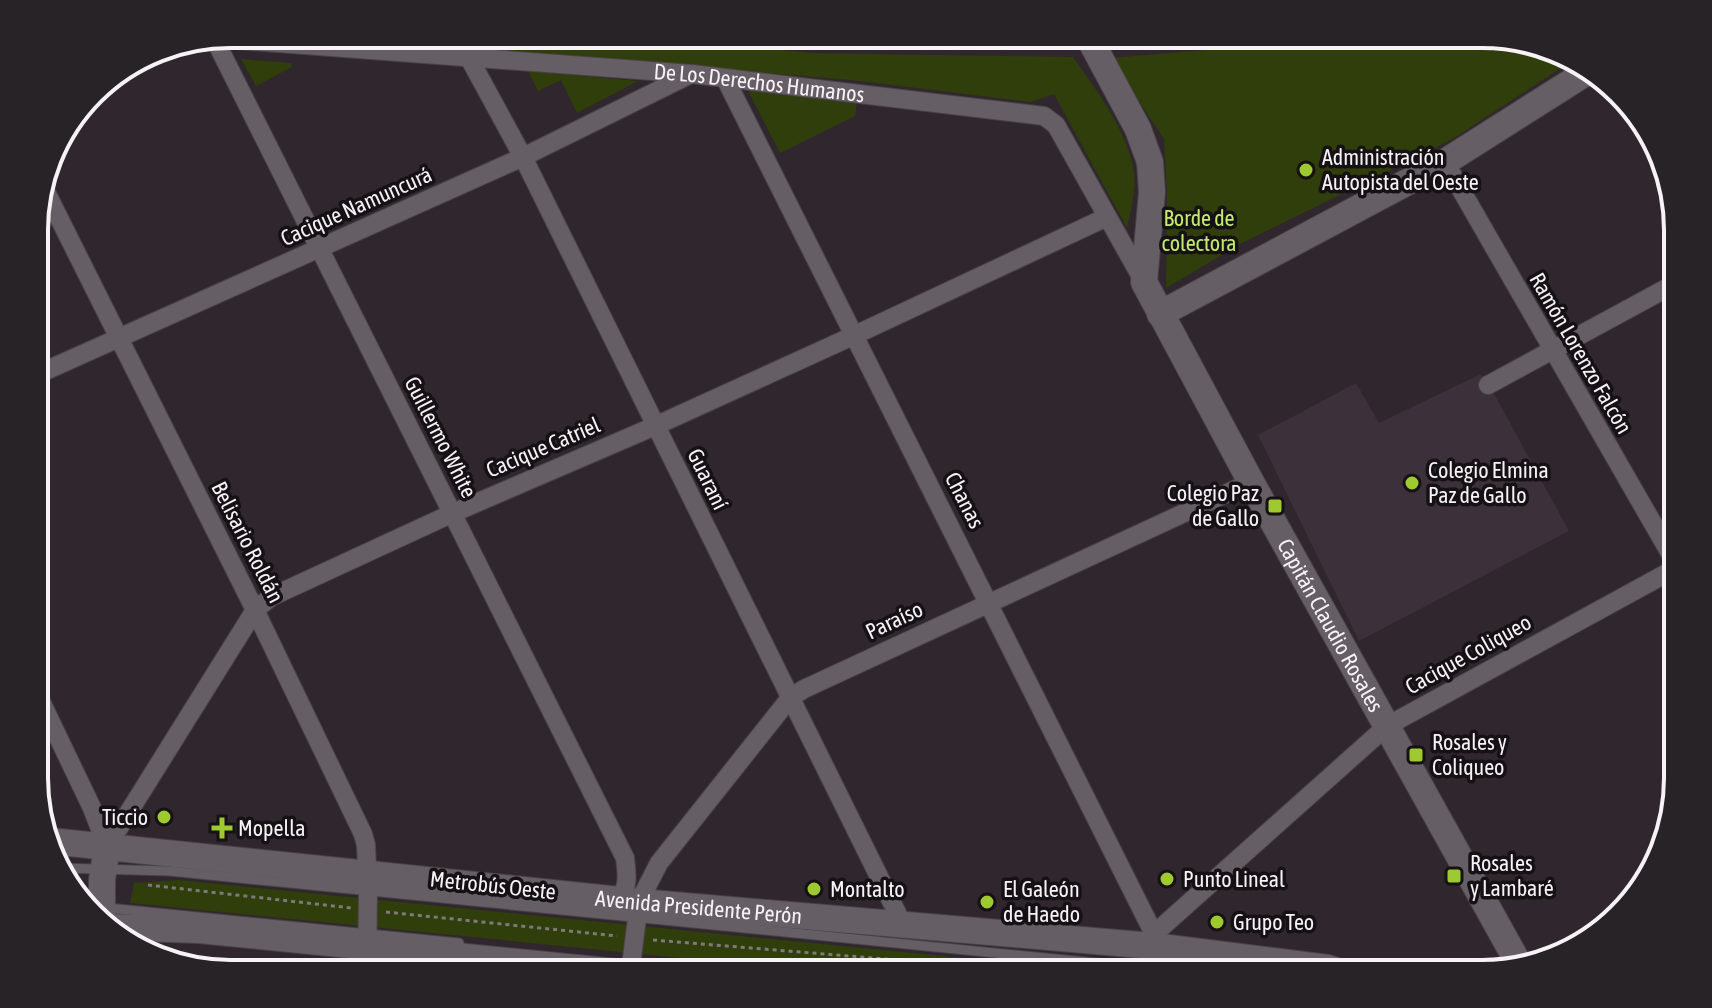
<svg xmlns="http://www.w3.org/2000/svg" width="1712" height="1008" font-family="'Asap Condensed',sans-serif">
	<style>
		.built { fill: #3c303b }
		.green { fill: #2f3e0a }
		.lines { fill: none; stroke-linecap: round; stroke-linejoin: round }
		.lane-casing { stroke: #484247; stroke-width: 11 }
		.street-casing { stroke: #484247; stroke-width: 20 }
		.secondary-casing { stroke: #484247; stroke-width: 28 }
		.path { stroke: #7f787d; stroke-width: 3; stroke-dasharray: 4 4; stroke-linecap: butt }
		.lane { stroke: #665e65; stroke-width: 9 }
		.street { stroke: #665e65; stroke-width: 18 }
		.secondary { stroke: #665e65; stroke-width: 26 }
		.poi-dot { fill: #9eca2f; stroke: #151114; stroke-width: 3 }
		.labels { text-anchor: middle; stroke-width: 7; stroke-linejoin: round; paint-order: stroke }
		.street-label { font-size: 22px; fill: #f7f2f6; stroke: #151114 }
		.poi-label { font-size: 22px; fill: #f7f2f6; stroke: #151114; text-anchor: start }
		.park-label { font-size: 22px; fill: #c3ec6f; stroke: #151114 }
		.rim { fill: none; stroke: #f7f2f6; stroke-width: 4 }
	</style>
	<rect width="100%" height="100%" fill="#2f272d"/>
	<path class="built" d="M1481,374L1497,399L1569,531L1359,641L1258,435L1356,383L1379,423Z"/>
	<g class="green">
		<path d="M287,34H609L813,53L1073,57C1095,88 1129,133 1134,172C1136,190 1131,210 1127,228L1054,94L1031,102L851,80Z"/>
		<path d="M1399,34H1482L1575,59L1451,140L1242,243L1166,288L1167,192L1164,139L1110,58Z"/>
		<path d="M241,59L291,63L292,67L256,86Z"/>
		<path d="M528,71L638,81L577,113L561,80L538,91Z"/>
		<path d="M748,91L857,103L855,116L780,153Z"/>
		<path d="M179,880L1125,974H843L130,903L134,883Z"/>
	</g>
	<g class="lines">
		<g class="lane-casing">
			<g id="lane">
				<path d="M60,868L169,871L1208,974"/>
				<path d="M88,906L459,943"/>
				<path d="M636,963L739,974"/>
			</g>
		</g>
		<g class="street-casing">
			<g id="street">
				<path id="s1" d="M211,38L692,74L1044,116L1056,125L1144,282"/>
				<path d="M214,38L625,858C627,875 629,885 619,900"/>
				<path d="M468,56L523,157L902,923"/>
				<path d="M725,78L1154,934L1153,946"/>
				<path d="M1445,162L1678,567"/>
				<path d="M42,184L255,610L363,834L366,845L368,891L367,974"/>
				<path d="M36,375L523,157L691,74"/>
				<path d="M1488,385L1678,282"/>
				<path d="M36,691L92,808L107,847"/>
				<path d="M107,847L255,610L271,597L453,513L655,426L855,335L1107,217"/>
				<path d="M1154,934L1387,726L1678,567"/>
				<path d="M630,974L639,902L659,863L790,698L804,689L1251,482"/>
			</g>
		</g>
		<g class="secondary-casing">
			<g id="secondary">
				<path id="s2" d="M1087,34L1138,129L1150,162L1152,192L1144,282L1251,482L1520,966"/>
				<path d="M1160,314L1445,162L1590,70"/>
				<path id="s3" d="M50,841L639,902L1153,946L1328,968L1346,974"/>
				<path d="M102,920V880L107,847"/>
				<path d="M110,927L199,930L637,974"/>
			</g>
		</g>
		<g class="path">
			<path d="M148,885L351,908"/>
			<path d="M386,912L617,936"/>
			<path d="M653,940L1008,969"/>
		</g>
		<use href="#lane" class="lane"/>
		<use href="#street" class="street"/>
		<use href="#secondary" class="secondary"/>
	</g>
	<g class="poi-dot">
		<circle cx="1306" cy="170" r="8"/>
		<circle cx="1412" cy="483" r="8"/>
		<rect x="1267" y="498" width="16" height="16" rx="4"/>
		<rect x="1408" y="747" width="16" height="16" rx="4"/>
		<circle cx="164" cy="817" r="8"/>
		<path d="M218 816h8v8h8v8h-8v8h-8v-8h-8v-8h8z"/>
		<rect x="1446" y="868" width="16" height="16" rx="4"/>
		<circle cx="1167" cy="879" r="8"/>
		<circle cx="814" cy="889" r="8"/>
		<circle cx="987" cy="902" r="8"/>
		<circle cx="1217" cy="922" r="8"/>
	</g>
	<g class="labels">
		<g class="street-label">
			<text dy="8" stroke="none"><textPath href="#s1" startOffset="550">De Los Derechos Humanos</textPath></text>
			<text transform="translate(356 206) rotate(-24)" y="8">Cacique Namuncurá</text>
			<text transform="translate(1581 353) rotate(60)" y="8">Ramón Lorenzo Falcón</text>
			<text transform="translate(441 437) rotate(63)" y="8">Guillermo White</text>
			<text transform="translate(543 447) rotate(-23)" y="8">Cacique Catriel</text>
			<text transform="translate(708 479) rotate(64)" y="8">Guaraní</text>
			<text transform="translate(965 500) rotate(63)" y="8">Chanas</text>
			<text transform="translate(248 542) rotate(63)" y="8">Belisario Roldán</text>
			<text transform="translate(894 620) rotate(-25)" y="8">Paraíso</text>
			<text dy="8" stroke="none"><textPath href="#s2" startOffset="654">Capitán Claudio Rosales</textPath></text>
			<text transform="translate(1468 654) rotate(-29)" y="8">Cacique Coliqueo</text>
			<text transform="translate(493 885) rotate(6)" y="8">Metrobús Oeste</text>
			<text dy="8" stroke="none"><textPath href="#s3" startOffset="652">Avenida Presidente Perón</textPath></text>
		</g>
		<g class="poi-label">
			<text x="1322" y="165">Administración<tspan x="1322" dy="25">Autopista del Oeste</tspan></text>
			<text x="1428" y="478">Colegio Elmina<tspan x="1428" dy="25">Paz de Gallo</tspan></text>
			<text x="1259" y="501" text-anchor="end">Colegio Paz<tspan x="1259" dy="25">de Gallo</tspan></text>
			<text x="1432" y="750">Rosales y<tspan x="1432" dy="25">Coliqueo</tspan></text>
			<text x="148" y="825" text-anchor="end">Ticcio</text>
			<text x="238" y="836">Mopella</text>
			<text x="1470" y="871">Rosales<tspan x="1470" dy="25">y Lambaré</tspan></text>
			<text x="1183" y="887">Punto Lineal</text>
			<text x="830" y="897">Montalto</text>
			<text x="1003" y="897">El Galeón<tspan x="1003" dy="25">de Haedo</tspan></text>
			<text x="1233" y="930">Grupo Teo</text>
		</g>
		<g class="park-label">
			<text x="1199" y="226">Borde de<tspan x="1199" dy="25">colectora</tspan></text>
		</g>
	</g>
	<path d="M0 0H1712V1008H0ZM230 48H1482A182 182 0 0 1 1664 230V778A182 182 0 0 1 1482 960H230A182 182 0 0 1 48 778V230A182 182 0 0 1 230 48Z" fill="#272326" fill-rule="evenodd"/>
	<path class="rim" d="M230 48H1482A182 182 0 0 1 1664 230V778A182 182 0 0 1 1482 960H230A182 182 0 0 1 48 778V230A182 182 0 0 1 230 48Z"/>
</svg>
